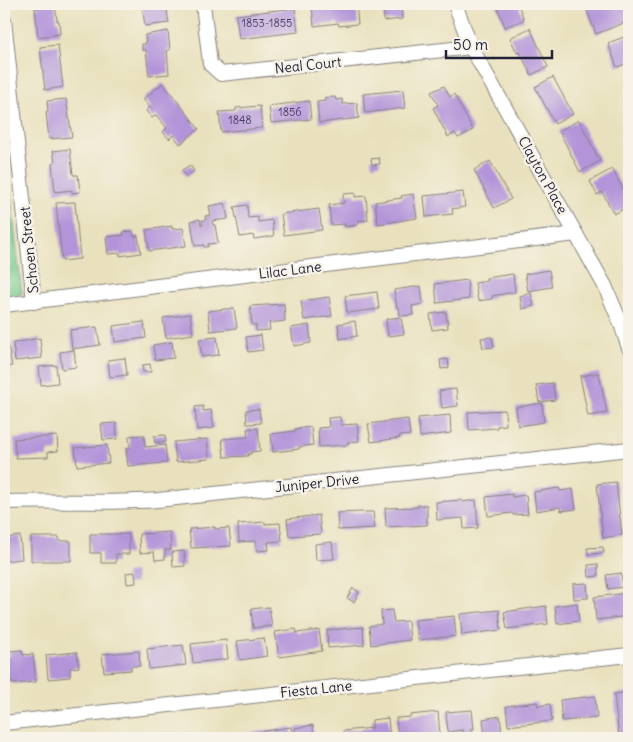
<svg xmlns="http://www.w3.org/2000/svg" width="633" height="742" font-family="Delius,sans-serif">
	<style>
		.green { fill: #76c98c; stroke: #4c7664 }
		.building { fill: #b394d9 }
		.lines { fill: none; stroke-linecap: round; stroke-linejoin: round }
		.minor-casing { stroke: #86827c; stroke-width: 16 }
		.minor { stroke: #fff; stroke-width: 14 }
		.labels { text-anchor: middle; stroke-width: 5; stroke-linejoin: round; paint-order: stroke }
		.number-label { font-size: 11px; fill: #463e62 }
		.street-label { font-size: 14px; fill: #22223b; stroke: #f7f3e8 }
	</style>
	<rect width="100%" height="100%" fill="#f7f3e8"/>
	<filter id="ink" filterUnits="userSpaceOnUse"><feTurbulence type="fractalNoise" baseFrequency=".02" numOctaves="2"/><feDisplacementMap in="SourceGraphic" scale="10" xChannelSelector="R" yChannelSelector="G"/><feConvolveMatrix kernelMatrix="1 2 1 2 8 2 1 2 1" color-interpolation-filters="sRGB"/></filter>
	<filter id="wash" filterUnits="userSpaceOnUse"><feTurbulence type="fractalNoise" baseFrequency=".0096" numOctaves="4" result="noise"/><feDisplacementMap in="SourceGraphic" scale="20" xChannelSelector="R" yChannelSelector="G"/><feGaussianBlur stdDeviation="1.12" result="paint"/><feColorMatrix in="noise" values="0 0 0 0 0 0 0 0 0 0 0 0 0 0 0 0 0 1.4 0 .05"/><feComposite in="paint" operator="in"/></filter>
	<g filter="url(#wash)">
		<rect width="100%" height="100%" fill="#e9e1bd"/>
		<path class="green" d="M4,140L22,294L4,296Z"/>
		<g id="blocks">
			<g class="building">
				<path d="M37,4H55L57,21H59L60,34L38,37L35,8H38Z"/>
				<path d="M142,4H166L169,23L145,26Z"/>
				<path d="M330,4H356L358,24L339,26L338,23L314,26L312,6Z"/>
				<path d="M383,4H401L402,19L384,21Z"/>
				<path d="M496,4H518L524,20L505,27Z"/>
				<path d="M596,4H629V21L596,34L586,8Z"/>
				<path d="M295,8L298,32L239,39L236,15Z"/>
				<path d="M530,28L548,67L531,75L520,52L517,53L510,38Z"/>
				<path d="M168,31L170,50H167L169,74L149,76L146,50H142V44H146L145,35Z"/>
				<path d="M629,35V63L617,67L608,43Z"/>
				<path d="M58,45L63,87L45,90L40,47Z"/>
				<path d="M553,77L573,114L555,124L535,87Z"/>
				<path d="M163,83L199,129L180,144L173,135L169,139L163,132L167,128L156,115L152,118L146,111L150,107L143,99Z"/>
				<path d="M444,86L450,97L454,94L473,130L458,138L455,133L448,137L433,108L438,105L431,92Z"/>
				<path d="M403,90L405,108L365,113L363,94Z"/>
				<path d="M335,97L336,100L342,99L343,104L357,103L359,118L319,123L317,102L325,101L324,98Z"/>
				<path d="M66,99L72,137L49,139L46,112H48L47,101Z"/>
				<path d="M309,101L311,119L271,123L269,106Z"/>
				<path d="M260,106L262,128L221,132L219,112L236,111V108Z"/>
				<path d="M579,120L600,161L580,172L559,131Z"/>
				<path d="M70,149L73,175H78L80,192L72,193V190L55,192L52,163L55,162L53,151Z"/>
				<path d="M379,158L380,164L372,165L371,159Z"/>
				<path d="M490,161L511,199L494,208L474,170Z"/>
				<path d="M190,165L194,171L186,177L182,170Z"/>
				<path d="M612,169L629,200V206L614,214L602,192L597,195L590,181Z"/>
				<path d="M463,192L465,207L452,209L453,214L426,217L424,196Z"/>
				<path d="M355,193V197L366,196L368,220L358,221V225L345,227V224L331,225L329,205L344,203L343,194Z"/>
				<path d="M413,194L417,218L378,224L375,202L402,198L401,196Z"/>
				<path d="M75,202L80,259L62,261L56,203Z"/>
				<path d="M225,203L228,219L212,221L213,225H215L218,243L208,244V247H204V245L195,246L191,221L200,219L201,225H203L202,220H206L205,216L211,215L209,206Z"/>
				<path d="M247,205L248,218L258,217V222L272,220L274,236L254,239L253,235L240,237L234,207Z"/>
				<path d="M319,209L322,230L284,235L281,214Z"/>
				<path d="M172,226V229L183,228L186,246L149,251L146,230Z"/>
				<path d="M133,231L134,236H138L141,253L120,256V253L108,254L106,237L124,235L123,232Z"/>
				<path d="M549,270L552,287L528,291L525,274Z"/>
				<path d="M513,274L515,292L492,296V299L478,301L475,283L487,281L486,278Z"/>
				<path d="M467,280L469,299L437,303L435,284Z"/>
				<path d="M421,286L423,304L412,306L413,315L400,316L399,308H397L394,290Z"/>
				<path d="M377,292L379,309L347,313L345,296Z"/>
				<path d="M531,293L534,306L522,309L520,296Z"/>
				<path d="M329,297L332,316L304,320L301,301Z"/>
				<path d="M284,304L285,321L269,323L270,330L256,331V325H252L250,306Z"/>
				<path d="M234,308L237,328L210,331L208,311Z"/>
				<path d="M446,312L448,328L432,330L430,314Z"/>
				<path d="M190,314L193,334L166,338L163,318Z"/>
				<path d="M401,317L404,334L388,336L386,319Z"/>
				<path d="M355,321L357,336L340,339L338,324Z"/>
				<path d="M144,322L146,338L115,342L113,326Z"/>
				<path d="M309,325L311,343L294,346L291,328Z"/>
				<path d="M97,327L100,345L72,349L70,330Z"/>
				<path d="M261,335L263,350L248,352L246,337Z"/>
				<path d="M217,337L219,355L202,357L199,339Z"/>
				<path d="M492,337L494,347L483,348L481,338Z"/>
				<path d="M40,338L42,358L15,361L13,343Z"/>
				<path d="M172,342L174,358L155,360L153,345Z"/>
				<path d="M8,344L12,366L4,368V345Z"/>
				<path d="M74,350L76,367L62,369L60,352Z"/>
				<path d="M125,358L127,375L110,377L108,360Z"/>
				<path d="M448,359L449,368L441,369L440,360Z"/>
				<path d="M150,364L151,372H143L142,365Z"/>
				<path d="M56,365L58,383L41,385L39,367Z"/>
				<path d="M599,373L607,413L588,416L580,376Z"/>
				<path d="M553,383L555,400L539,402L536,385Z"/>
				<path d="M456,389L458,406L442,408L439,391Z"/>
				<path d="M542,403L544,422L518,426L516,407Z"/>
				<path d="M203,406V411L211,410L214,428L197,430L195,407Z"/>
				<path d="M259,409L261,423L247,424L246,410Z"/>
				<path d="M505,410L506,425L497,426V428L469,430L468,412Z"/>
				<path d="M450,415L451,433L420,437L418,418Z"/>
				<path d="M340,417L341,425L357,424L359,441L348,442V445L319,447L318,428L329,427L328,418Z"/>
				<path d="M408,419L410,435L399,436L400,438L371,442L368,424Z"/>
				<path d="M116,423L117,439L103,440L101,424Z"/>
				<path d="M311,427L313,445L299,447V449L273,452L271,434L295,431V429Z"/>
				<path d="M258,428L260,451L251,452V454H248V456L224,457L222,439L248,437L247,429Z"/>
				<path d="M144,435L145,447L165,445L167,463L128,466L126,448H130L129,436Z"/>
				<path d="M165,435L166,442L155,443L154,436Z"/>
				<path d="M57,436L58,451L48,452V457L16,458L14,439Z"/>
				<path d="M207,439L209,459L176,462L174,442Z"/>
				<path d="M4,440L8,460L4,461Z"/>
				<path d="M107,445L109,463L77,466L75,448Z"/>
				<path d="M616,482L622,535L603,538L597,484Z"/>
				<path d="M559,488L560,491L573,489L576,509L561,511L560,507L536,511L534,492Z"/>
				<path d="M512,494V497L526,495L528,514L513,515L512,513L488,516L486,497Z"/>
				<path d="M462,500V502L476,500L478,528L464,529L463,518L437,520L436,502Z"/>
				<path d="M418,505H427V525L386,527L385,508L418,507Z"/>
				<path d="M363,512H373L375,528L338,530L337,513Z"/>
				<path d="M319,515L321,534L289,536L287,519Z"/>
				<path d="M265,522V524L280,523L282,541L268,542L269,550L257,551L256,541L239,542L238,524Z"/>
				<path d="M215,527V529L229,528L231,546L191,548L189,529Z"/>
				<path d="M170,532L171,550H165V559L155,560L154,552L140,553L139,534Z"/>
				<path d="M90,534H129V554H116V563H101V553H90Z"/>
				<path d="M20,536L22,559L4,561V538Z"/>
				<path d="M31,537H59V541H71V561H31Z"/>
				<path d="M332,542L334,559L316,560L315,544Z"/>
				<path d="M603,547L604,553L588,554L587,548Z"/>
				<path d="M184,551L185,566L173,567L172,552Z"/>
				<path d="M598,564V576L589,577L588,565Z"/>
				<path d="M135,572L136,583L127,584L126,573Z"/>
				<path d="M621,573L623,587L608,589L606,575Z"/>
				<path d="M587,583L588,598L574,599L573,584Z"/>
				<path d="M353,588L359,592L354,602L347,598Z"/>
				<path d="M627,593L629,616L596,620L594,597Z"/>
				<path d="M577,603L579,621L557,624L555,606Z"/>
				<path d="M546,606L548,624L507,629L504,612Z"/>
				<path d="M269,607L272,626L253,628L251,609Z"/>
				<path d="M392,610L394,622L408,621L410,640L371,645L369,626L382,624L381,611Z"/>
				<path d="M499,610L501,630L462,635L460,614Z"/>
				<path d="M454,616L456,636L418,640L415,620Z"/>
				<path d="M363,627L364,645L328,648L327,630Z"/>
				<path d="M296,629L297,633L319,630L322,651L279,657L275,632Z"/>
				<path d="M264,638L267,656L240,660L237,641Z"/>
				<path d="M226,640L228,659L193,663L191,644Z"/>
				<path d="M183,645L186,665L149,669L147,649Z"/>
				<path d="M22,650L23,655L33,654L36,682L12,684V681L4,682V657L10,656V651Z"/>
				<path d="M139,651L140,666H131V670L104,672L102,654Z"/>
				<path d="M77,652L79,667L70,668V677L48,679L46,655Z"/>
				<path d="M629,692V738H619L614,694Z"/>
				<path d="M595,696L597,718L562,721L560,700Z"/>
				<path d="M537,702L538,706L550,704L552,721L508,726L506,706Z"/>
				<path d="M472,710L474,729H471V735L464,736L463,730L448,732L446,712Z"/>
				<path d="M438,712L440,735L398,738L396,718L410,717V715Z"/>
				<path d="M500,716L502,735L485,737L483,719Z"/>
				<path d="M388,718L390,738H344L343,731L372,728V720Z"/>
				<path d="M313,725L314,738H296L295,728Z"/>
				<path d="M291,727L293,738H245L244,734Z"/>
				<path d="M224,735L225,737L239,735V738H209L208,736Z"/>
			</g>
		</g>
	</g>
	<g filter="url(#ink)">
		<use href="#blocks" fill-opacity="0" stroke="#86827c" stroke-width="1"/>
		<g class="lines">
			<g class="minor-casing">
				<g id="minor">
					<path d="M203,4L210,64L221,74L471,47"/>
					<path d="M455,4L471,47L605,286L621,324L629,348"/>
					<path d="M4,20L34,302"/>
					<path d="M4,305L576,234"/>
					<path d="M4,502C55,500 107,504 158,500L629,449"/>
					<path d="M4,723L629,655"/>
				</g>
			</g>
			<use href="#minor" class="minor"/>
		</g>
	</g>
	<g class="labels">
		<g class="number-label">
			<text x="267" y="27">1853-1855</text>
			<text x="290" y="116">1856</text>
			<text x="240" y="124">1848</text>
		</g>
		<g class="street-label">
			<text transform="translate(308 65) rotate(-6)" y="5">Neal Court</text>
			<text transform="translate(543 175) rotate(61)" y="5">Clayton Place</text>
			<text transform="translate(29 250) rotate(-96)" y="5">Schoen Street</text>
			<text transform="translate(290 270) rotate(-7)" y="5">Lilac Lane</text>
			<text transform="translate(317 483) rotate(-6)" y="5">Juniper Drive</text>
			<text transform="translate(316 689) rotate(-6)" y="5">Fiesta Lane</text>
		</g>
	</g>
	<rect width="633" height="742" fill="none" stroke="#f7f3e8" stroke-width="20"/>
	<path d="M446 50v8h106v-8" fill="none" stroke="#22223b" stroke-width="2.5"/>
	<text x="453" y="50" font-size="15" fill="#22223b" stroke="#f7f3e8" stroke-width="4" paint-order="stroke">50 m</text>
</svg>
